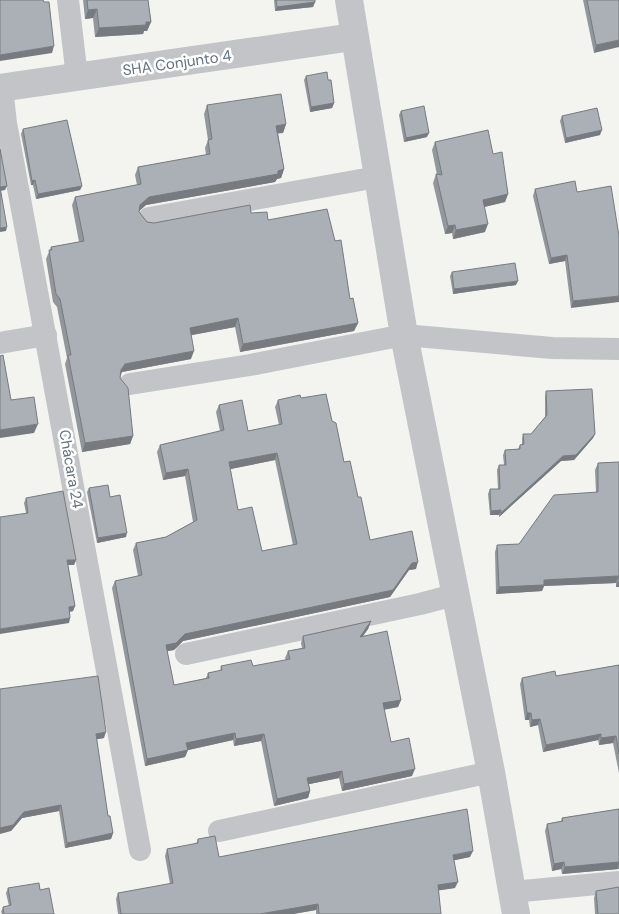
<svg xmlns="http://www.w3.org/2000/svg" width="619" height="914" font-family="'DM Sans',sans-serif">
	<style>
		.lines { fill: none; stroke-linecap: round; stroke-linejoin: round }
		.minor { stroke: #c2c4c8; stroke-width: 22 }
		.tertiary { stroke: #c2c4c8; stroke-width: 28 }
		.wall { fill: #92979c; fill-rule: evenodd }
		.shaded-wall { fill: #777b7f }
		.building { fill: #aab0b5; stroke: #777b7f; fill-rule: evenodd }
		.labels { text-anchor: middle; stroke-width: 5; stroke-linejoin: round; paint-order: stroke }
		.street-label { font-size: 15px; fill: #64717f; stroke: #fff }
	</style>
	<rect width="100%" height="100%" fill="#f3f4f0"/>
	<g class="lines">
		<g class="minor">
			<path d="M68,0L77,77"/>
			<path d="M2,88L6,123L140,850"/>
			<path d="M149,218L377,177"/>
			<path d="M0,343L46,335"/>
			<path d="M130,384L250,365L404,335L552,348L619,349"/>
			<path d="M186,654L420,604L454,595"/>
			<path d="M219,831L491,772"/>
			<path d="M512,892L619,882"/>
		</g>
		<g class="tertiary">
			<path d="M349,0L404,335L491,772L516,914"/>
			<path d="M0,88L353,37"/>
		</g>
	</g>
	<g class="wall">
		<path d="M83,0H148L151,22L147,31H144L143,34L95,37L93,18L85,19Z"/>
		<path d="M274,0H315V2L313,7L275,11Z"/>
		<path d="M583,0H619L594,53Z"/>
		<path d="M306,76L328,80L334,103L332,108L310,112L304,80Z"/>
		<path d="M207,105L286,124L283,133H278L284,169L281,178L277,179L275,182L146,205L139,211V212L147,222L154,223L251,213L268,220L350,299L358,323L354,331L240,352L235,327L191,335V359L122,372L120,378L133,436L130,444L82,452L65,364L67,358L57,307L53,302L46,259L51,247L79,242L72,205L75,197L137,185L135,175L138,167L206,155L205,148L208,140L204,114Z"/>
		<path d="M401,111L427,137L404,142L399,115Z"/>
		<path d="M562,116L600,135L565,143L560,121Z"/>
		<path d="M23,129L82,186L80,190L36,199L33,185H31L21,134Z"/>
		<path d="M435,142L493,154L508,194L505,202L484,207L485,232L453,239L452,233L445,234L433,183L436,174L437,175L432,150Z"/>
		<path d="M535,189L577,192L619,236L571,308L565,261L549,264L533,196Z"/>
		<path d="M452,272L516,285L453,294L450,276Z"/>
		<path d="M546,391L595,434L593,438L574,460L561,461L499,517V515H490L488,494L490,489H498L497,470L499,465H504L503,455L505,450L518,449L520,445L522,444V439L523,434H531L545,417V396Z"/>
		<path d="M301,398L332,421L344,462L358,497L370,540L416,569L409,570L390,597L183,641L174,650L167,651L174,685L206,678L208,673L220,671L221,666H253L286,660L285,658L288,651L302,648L301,643L303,636L371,621L368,629L363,636L401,700L398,707L384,710L391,742L412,776L342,791L339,778L309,784L310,791L308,798L274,806L261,741L234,746L233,740L188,750L185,757L145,766L112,588L115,581L138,576L133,550L136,543L166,537L193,522L185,476L163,480L157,452L160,445L220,431L216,412L219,405L248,431L279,425L275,407L278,400ZM275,460L293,545L262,551L238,510L230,469Z"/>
		<path d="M619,462V587H616V583L544,586L542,591L496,594L495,552L497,545L519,544L596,493L595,470L598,463Z"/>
		<path d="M89,488L110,497L126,537L97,543L87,492Z"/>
		<path d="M26,498L76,560L74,565H68L75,606L73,611L70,612L69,623L26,513L24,503Z"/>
		<path d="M619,665V773L613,743L599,745L598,740L543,752L538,725L530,727L529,720H525L520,684L522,678L556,676Z"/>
		<path d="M0,689L104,738L96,739L108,816L113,833L111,839L65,848L59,811L22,818L11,831Z"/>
		<path d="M619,809V869L562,874L561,869L552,871L545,831L547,824L561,821L562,818Z"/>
		<path d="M198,839L219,857H470L454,860L455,888L438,890L441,914H316V910L293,914H118L116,899L118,893L170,884L165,856L167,849L196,844Z"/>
		<path d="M8,888L40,890L54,914H2L1,912L3,907L9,906L6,893Z"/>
		<path d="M596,891L619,914H595L594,898Z"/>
	</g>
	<g class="shaded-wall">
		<path d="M315,2L313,7L275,11L277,7Z"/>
		<path d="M97,9L93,18L85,19L88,10Z"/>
		<path d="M151,22L147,31H144L143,34L95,37L99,28Z"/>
		<path d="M619,40V47L594,53L596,45Z"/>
		<path d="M54,46L52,53L0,61V55Z"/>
		<path d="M334,103L332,108L310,112L311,107Z"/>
		<path d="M286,124L283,133L273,134L276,126Z"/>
		<path d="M602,130L600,135L565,143L566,138Z"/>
		<path d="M429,133L427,137L404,142L406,138Z"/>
		<path d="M284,169L281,178L277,179L275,182L146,205L137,213L140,205L149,197Z"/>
		<path d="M35,180L33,185H31L32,181Z"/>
		<path d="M7,186L5,190L0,191V187Z"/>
		<path d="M82,186L80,190L36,199L38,194Z"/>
		<path d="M508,194L505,202L480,208L483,200Z"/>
		<path d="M488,224L485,232L453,239L456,230Z"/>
		<path d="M455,225L452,233L445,234L448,226Z"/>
		<path d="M7,227L6,231L0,232V228Z"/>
		<path d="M567,255L565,261L549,264L551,258Z"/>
		<path d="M518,281L516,285L453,294L454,289Z"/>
		<path d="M619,296V302L571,308L573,301Z"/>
		<path d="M238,318L235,327L187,336L190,328Z"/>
		<path d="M358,323L354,331L240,352L243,344Z"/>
		<path d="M194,351L191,359L122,372L118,379L121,370L125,364Z"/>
		<path d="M38,424L34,433L0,438V430Z"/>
		<path d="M595,434L593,438L574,460L561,461L499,517L501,513L563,456Z"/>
		<path d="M133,436L130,444L82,452L85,443Z"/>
		<path d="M277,453L275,460L226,470L229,462Z"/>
		<path d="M188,469L185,476L163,480L166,473Z"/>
		<path d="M501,510L499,515H490L491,511Z"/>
		<path d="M127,533L126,537L97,543L98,538Z"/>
		<path d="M67,560H76L74,565H65Z"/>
		<path d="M418,562L416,569L409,570L390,597L183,641L174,650L163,652L166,645L185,634L412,563Z"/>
		<path d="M618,576L616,583L544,586L542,591L496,594L499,587L544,580Z"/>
		<path d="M618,580L619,587H616Z"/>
		<path d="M75,606L73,611L67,612L69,607Z"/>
		<path d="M70,618L69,623L0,634V629Z"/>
		<path d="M371,621L368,629L357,644L360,637Z"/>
		<path d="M401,700L398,707L380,710L383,703Z"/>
		<path d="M527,713H531L529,720H525Z"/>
		<path d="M540,719L538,725L530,727L532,720Z"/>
		<path d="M106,732L104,738L93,740L96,734Z"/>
		<path d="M235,733L233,740L184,751L186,743Z"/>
		<path d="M264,734L261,741L234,746L236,739Z"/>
		<path d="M601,734L598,740L543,752L546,745Z"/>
		<path d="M616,736L613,743L599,745L601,738Z"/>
		<path d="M188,750L185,757L145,766L147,759Z"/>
		<path d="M415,769L412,776L342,791L344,784Z"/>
		<path d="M342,771L339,778L305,785L307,778Z"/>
		<path d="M310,791L308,798L274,806L277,799Z"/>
		<path d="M61,805L59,811L22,818L11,831L0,834V828L24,812Z"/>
		<path d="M113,833L111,839L65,848L67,843Z"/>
		<path d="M473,851L470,857L451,861L453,855Z"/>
		<path d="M564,862L561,869L552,871L554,864Z"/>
		<path d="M619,862L618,869L562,874L565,867Z"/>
		<path d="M458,882L455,888L435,891L438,885Z"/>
		<path d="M318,904L316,910L293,914H260Z"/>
	</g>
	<g class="building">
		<path d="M0,0H43L44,2H49L54,46L0,55Z"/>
		<path d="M87,0H148L151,22H146V25L99,28L97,9L88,10Z"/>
		<path d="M276,0H315V2L277,7Z"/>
		<path d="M587,0H619V40L596,45Z"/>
		<path d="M327,72L328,80H331L334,103L311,107L306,76Z"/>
		<path d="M281,94L286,124L276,126L284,169L278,171V174L149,197L140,205L139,212L147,222L154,223L250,205L251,213L267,212L268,220L327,209L335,241L341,240L350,299L353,298L358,323L243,344L238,318L190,328L194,351L125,364L121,370L120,378L128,388L133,436L85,443L68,355H71L60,299L56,294L49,250H52L51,247L84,241L75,197L141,184L138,167L210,154L208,140L212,139L207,105Z"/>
		<path d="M424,106L429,133L406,138L401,111Z"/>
		<path d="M597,108L602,130L566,138L562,116Z"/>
		<path d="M67,120L82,186L38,194L35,180L32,181L23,129Z"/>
		<path d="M488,130L493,154L502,152L508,194L483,200L488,224L456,230L455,225L448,226L436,174L442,175L435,142Z"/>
		<path d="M0,149L7,186L0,187L7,227L0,228Z"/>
		<path d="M575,181L577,192L611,186L619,236V296L573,301L567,255L551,258L535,189Z"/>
		<path d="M515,263L518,281L454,289L452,272Z"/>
		<path d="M3,355L11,400L34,397L38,424L0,430V356Z"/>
		<path d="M592,389L595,434L576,455L563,456L501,513V510L491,511L490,489H500L499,465H506L505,450L520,449V445L524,444L523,434H531L547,415L546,391Z"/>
		<path d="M326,394L332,421L336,423L344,462L350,461L358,497H361L370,540L412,531L418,562L412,563L393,590L185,634L176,643L166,645L174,685L209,678L208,673L222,670L221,666L251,660L253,666L290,659L288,651L305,648L303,636L371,621L360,637L387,631L401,700L383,703L391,742L409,738L415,769L344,784L342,771L307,778L310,791L277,799L264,734L236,739L235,733L186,743L188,750L147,759L115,581L142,575L136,543L166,537L197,520L188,469L166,473L160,445L224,430L219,405L242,400L248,431L282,424L278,400L300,395L301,398ZM277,453L297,544L262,551L252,507L238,510L229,462Z"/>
		<path d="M619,462V580L618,576L544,580V585L499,587L497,545L519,544L554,495L598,492V463Z"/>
		<path d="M108,485L110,497L120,495L127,533L98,538L89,488Z"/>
		<path d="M63,491L76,560H67L75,606L69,607L70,618L0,629V517L28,513L26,498Z"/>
		<path d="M619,665V754L616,736L601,738V734L546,745L540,719L532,720L531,713H527L522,678L555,671L556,676Z"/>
		<path d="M98,676L106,732L96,734L108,816H110L113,833L67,843L61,805L24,812L13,825L0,828V689Z"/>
		<path d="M467,809L473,851L453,855L458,882L438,885L441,914H319L318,904L260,914H121L118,893L173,883L167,849L198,843V839L215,836L219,857Z"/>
		<path d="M619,809V862L565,867L564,862L554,864L547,824L563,821L562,818Z"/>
		<path d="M39,883L40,890L49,888L54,914H4L3,907L11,905L8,888Z"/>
		<path d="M619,887V914H598L596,891Z"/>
	</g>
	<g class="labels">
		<g class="street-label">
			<text transform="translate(177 63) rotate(-8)" y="5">SHA Conjunto 4</text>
			<text transform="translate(71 469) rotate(80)" y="5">Chácara 24</text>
		</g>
	</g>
</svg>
